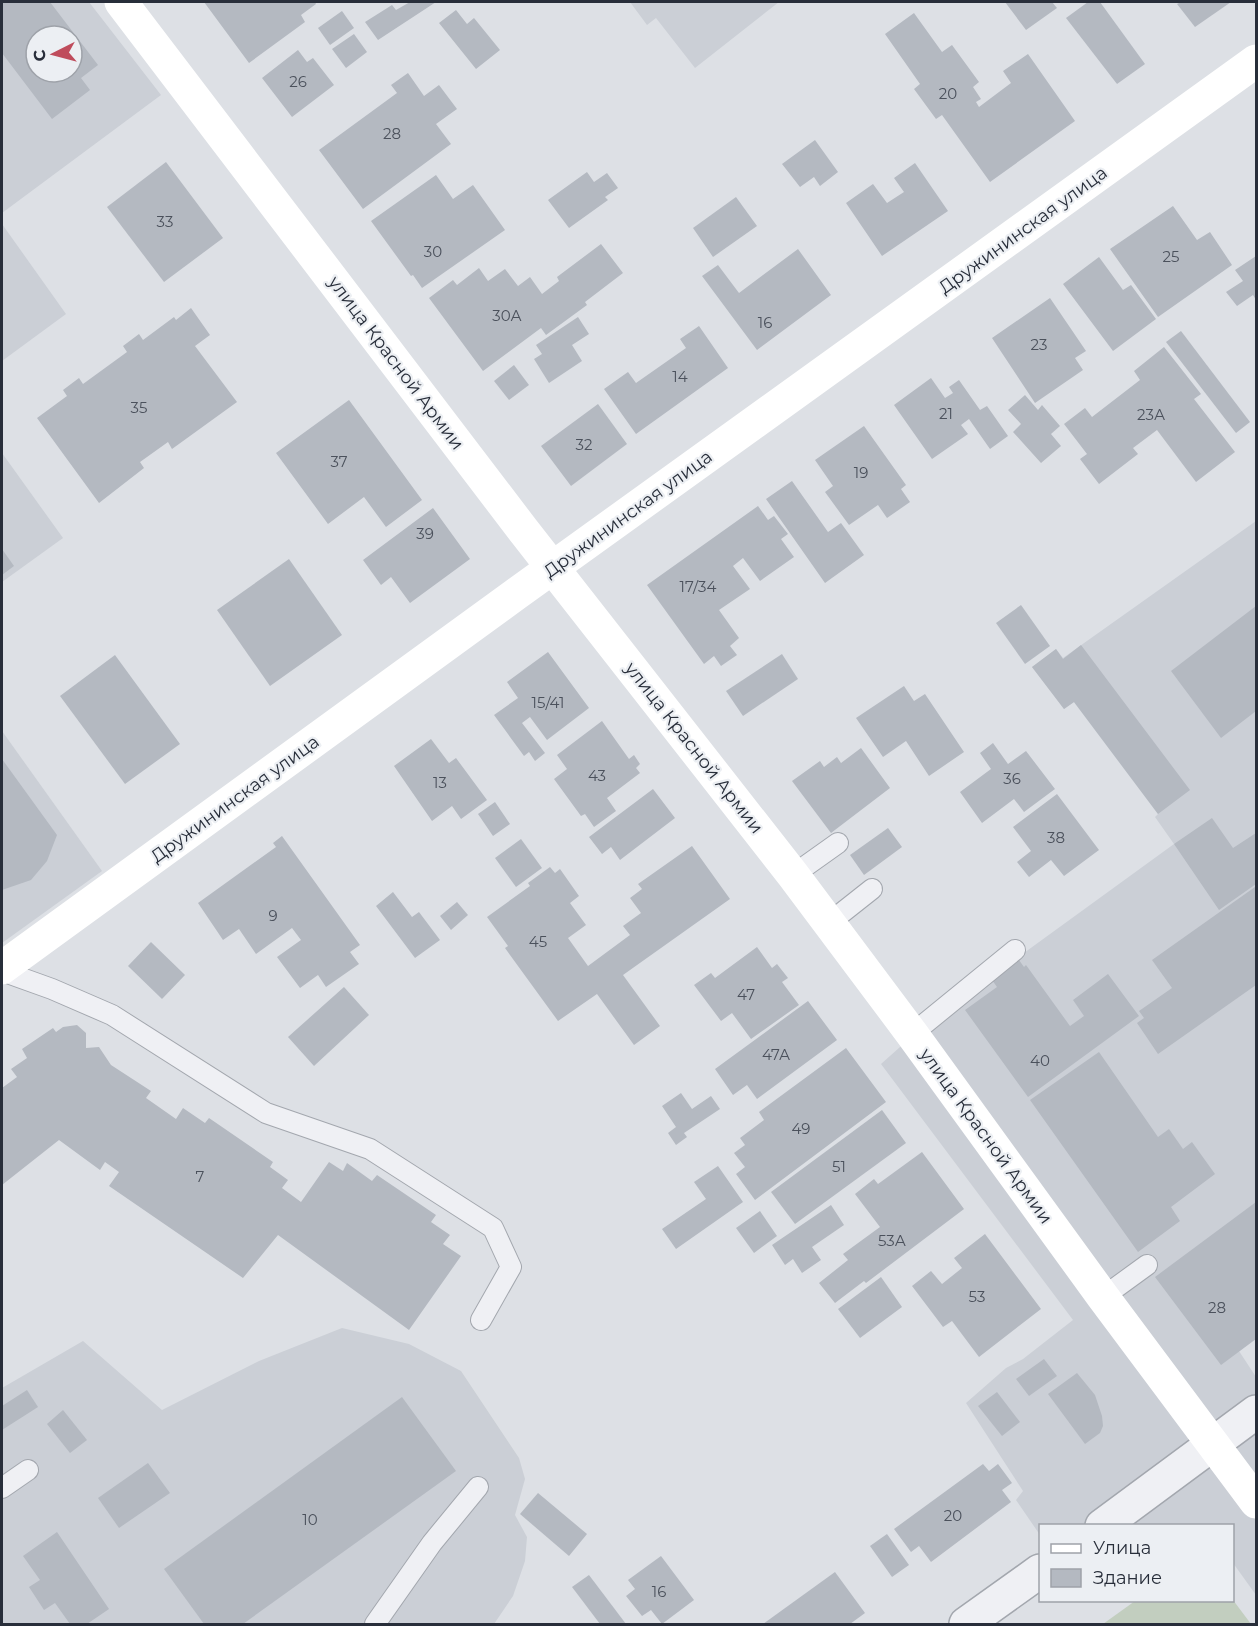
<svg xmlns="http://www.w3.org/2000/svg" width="1258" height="1626" font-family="Montserrat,sans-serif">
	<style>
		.built { fill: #cbcfd6; fill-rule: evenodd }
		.green { fill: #c2cebf }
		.building { fill: #b4b9c1; fill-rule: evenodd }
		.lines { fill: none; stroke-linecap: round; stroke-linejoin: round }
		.lane-casing { stroke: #a3a7ae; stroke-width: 22 }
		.street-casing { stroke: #a3a7ae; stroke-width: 36 }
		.lane { stroke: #eff0f4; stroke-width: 20 }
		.street { stroke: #eff0f4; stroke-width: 33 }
		.secondary { stroke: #fff; stroke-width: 33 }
		.labels { text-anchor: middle; stroke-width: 4.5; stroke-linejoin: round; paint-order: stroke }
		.number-label { font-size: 15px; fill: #4b515c }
		.street-label { font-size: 18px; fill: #282e3a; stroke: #eceff3 }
	</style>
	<rect width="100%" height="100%" fill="#dde0e5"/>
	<g class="built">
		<path d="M2,2H89L161,95L2,213ZM36,36H72V72H36Z"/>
		<path d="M630,2H779L695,68L656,18L647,25Z"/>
		<path d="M2,224L66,314L2,361Z"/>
		<path d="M2,453L63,538L2,582Z"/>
		<path d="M1256,521V1338L1239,1351L1256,1377V1595L1233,1563L1232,1526H1040V1535L1016,1500L1023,1491L966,1403L1006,1368L1023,1359L1073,1320L881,1064L946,1006L958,1001L1174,844L1155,817L1158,814L1074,702L1064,709L1032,667L1056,649L1063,658Z"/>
		<path d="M2,731L102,871L2,943Z"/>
		<path d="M342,1328L409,1344L461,1371L519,1458L525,1479L515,1515L527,1537L525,1561L513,1596L494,1624H2V1388L83,1341L162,1410L259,1361Z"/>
	</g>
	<path class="green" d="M1233,1600L1251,1624H1103L1135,1601Z"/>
	<g class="building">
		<path d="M2,2H50L98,65L81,78L90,90L52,119L2,53ZM36,36H72V72H36Z"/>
		<path d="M204,2H315L316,4L301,15L305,22L249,63Z"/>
		<path d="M410,2H436L378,40L365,22L392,5L396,10Z"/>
		<path d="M1005,2H1052L1057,8L1026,30Z"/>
		<path d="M1088,2H1100L1145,64L1117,84L1066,18Z"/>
		<path d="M1181,2H1231L1195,27L1177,4Z"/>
		<path d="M456,10L467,24L474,18L500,50L476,69L439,23Z"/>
		<path d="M342,11L354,28L330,45L318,28Z"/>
		<path d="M914,13L942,52L952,45L979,82L973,87L981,99L976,102L979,107L1011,83L1003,71L1028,54L1075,121L990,182L942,115L936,119L914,89L920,84L885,34Z"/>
		<path d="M354,34L367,52L346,68L332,49Z"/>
		<path d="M298,50L307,62L313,58L334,85L292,117L262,78Z"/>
		<path d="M408,73L424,96L439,85L457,109L436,124L451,144L363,209L319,150L397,93L391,85Z"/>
		<path d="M815,140L838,172L820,186L814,177L800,187L782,164Z"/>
		<path d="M166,162L223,238L164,282L107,207Z"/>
		<path d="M915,163L948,211L882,256L846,203L873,184L887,203L904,192L894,178Z"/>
		<path d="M587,172L594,182L607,173L618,188L605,197L608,200L569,228L548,200Z"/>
		<path d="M436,175L453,199L473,185L505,230L422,288L413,275L411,276L371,221Z"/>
		<path d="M736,197L757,226L713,257L693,228Z"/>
		<path d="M1173,206L1197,240L1210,232L1232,265L1158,317L1110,249Z"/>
		<path d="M601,244L623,273L585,302L587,305L546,335L541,328L483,371L429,298L453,280L457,285L479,268L488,281L505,269L518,286L530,277L542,294L559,281L557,277Z"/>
		<path d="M798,249L831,295L757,350L702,276L718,265L739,293Z"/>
		<path d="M1256,256V300L1253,295L1237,306L1226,292L1243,281L1235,270Z"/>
		<path d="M1099,257L1123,290L1131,285L1156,319L1113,351L1063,284Z"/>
		<path d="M1050,298L1086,351L1075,358L1083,370L1035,403L992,338Z"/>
		<path d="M191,308L210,335L195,346L237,402L172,449L168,442L140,462L144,468L99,503L37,418L67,396L63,390L79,378L83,384L127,352L123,346L139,334L143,340L174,317L176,320Z"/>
		<path d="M578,317L589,334L572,345L582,361L549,383L534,359L542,354L536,345Z"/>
		<path d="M699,326L728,368L636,434L604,389L628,372L636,383L686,348L680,339Z"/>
		<path d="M1181,331L1250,422L1236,433L1166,342Z"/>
		<path d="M1164,347L1201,394L1194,399L1235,452L1196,482L1157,430L1133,448L1138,454L1099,484L1080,459L1087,454L1064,424L1085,408L1092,417L1140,380L1134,371Z"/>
		<path d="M514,365L529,385L509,400L494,381Z"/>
		<path d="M931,378L945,398L953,393L949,387L959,380L980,410L987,406L1008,436L990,449L969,419L961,425L968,434L932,459L894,405Z"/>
		<path d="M1025,395L1038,410L1042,405L1060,426L1051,434L1061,446L1041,463L1013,432L1021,424L1008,410Z"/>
		<path d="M349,400L422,500L386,527L364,497L328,524L276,453Z"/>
		<path d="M598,404L627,444L571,486L541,446Z"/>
		<path d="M864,426L906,485L901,489L910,502L887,518L878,505L849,525L825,492L833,486L815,460Z"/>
		<path d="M792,481L828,532L841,523L864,555L825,583L766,499Z"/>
		<path d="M758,506L768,520L774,516L788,534L781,539L794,557L760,581L743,558L733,566L750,589L719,610L739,638L730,646L737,655L721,666L714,656L704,664L647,585Z"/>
		<path d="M433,508L470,559L410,603L391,577L381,585L363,560Z"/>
		<path d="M2,549L14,566L2,575Z"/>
		<path d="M289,559L342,635L270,686L217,610Z"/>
		<path d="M1021,605L1050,646L1025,664L996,623Z"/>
		<path d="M1256,606V711L1221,738L1171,671Z"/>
		<path d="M1081,645L1190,790L1158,814L1074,702L1064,709L1032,667L1056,649L1063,659Z"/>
		<path d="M548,652L589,708L547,740L530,717L522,723L545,753L535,761L529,752L524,756L494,715L518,698L507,682Z"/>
		<path d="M782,654L798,679L743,716L726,691Z"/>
		<path d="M115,655L180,744L125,784L60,696Z"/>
		<path d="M904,686L914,701L925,694L964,752L929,776L906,741L883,757L856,718Z"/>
		<path d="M602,721L629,759L634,755L640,764L636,768L640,773L607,798L616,811L594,827L585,814L581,816L554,779L567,769L557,755Z"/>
		<path d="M431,739L449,763L456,758L487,800L461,819L452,806L432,821L394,766Z"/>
		<path d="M993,743L1008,764L1026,751L1055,789L1024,812L1014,799L982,823L960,792L991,769L980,753Z"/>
		<path d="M861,748L890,788L831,833L792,781L820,761L824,767L837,757L841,763Z"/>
		<path d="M2,759L57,835L47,861L31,880L2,890Z"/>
		<path d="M653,789L675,818L620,860L611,847L602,854L589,837Z"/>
		<path d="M1057,794L1099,850L1064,876L1051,860L1029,877L1017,862L1031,851L1013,827Z"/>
		<path d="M495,802L510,824L493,836L478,814Z"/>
		<path d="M1212,818L1233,848L1256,833V884L1219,910L1174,844Z"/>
		<path d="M888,828L902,847L864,875L850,855Z"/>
		<path d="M282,836L360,945L350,952L359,964L326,987L318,975L300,988L277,957L301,940L292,928L256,954L239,929L223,940L198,903L276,847L273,843Z"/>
		<path d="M521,839L542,868L516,887L495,858Z"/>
		<path d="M692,846L730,899L623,975L660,1026L634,1045L597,994L558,1021L505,948L508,946L487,917L530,886L528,883L550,867L555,873L560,869L579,896L570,903L586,925L568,938L588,966L630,935L623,926L641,913L630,898L642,889L638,884Z"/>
		<path d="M1255,887L1256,985L1158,1054L1137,1023L1144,1018L1139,1011L1172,988L1152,960Z"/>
		<path d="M393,892L412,917L419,912L440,940L415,958L376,906Z"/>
		<path d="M457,902L468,915L451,930L440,916Z"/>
		<path d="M151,942L185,975L162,999L128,966Z"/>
		<path d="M757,947L772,968L777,964L788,978L782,982L799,1005L751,1039L732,1013L721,1021L694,985L711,973L715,978Z"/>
		<path d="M1019,960L1024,967L1026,965L1070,1026L1084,1016L1073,1000L1108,974L1139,1016L1028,1097L965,1010L997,987L992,980Z"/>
		<path d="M344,987L369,1015L314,1066L288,1037Z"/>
		<path d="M808,1001L837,1040L757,1099L747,1085L733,1095L715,1069Z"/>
		<path d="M77,1025L86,1033V1048L99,1047L111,1065L151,1091L146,1098L176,1119L183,1108L205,1123L209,1118L273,1162L270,1167L288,1180L282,1188L301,1202L329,1162L343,1171L347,1163L372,1181L377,1175L436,1215L431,1222L450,1235L443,1244L461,1256L409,1330L278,1235L243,1278L109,1186L119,1172L105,1162L100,1170L59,1140L2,1185V1088L17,1077L11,1069L27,1058L22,1049L53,1028L56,1032L63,1027Z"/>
		<path d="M846,1048L886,1102L755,1200L736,1174L745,1167L734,1153L745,1145L740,1138L764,1120L759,1112Z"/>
		<path d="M1099,1052L1158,1137L1169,1129L1183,1149L1192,1142L1215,1174L1171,1207L1180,1221L1138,1252L1030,1100Z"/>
		<path d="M681,1093L692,1109L711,1096L720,1109L684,1133L687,1137L676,1145L668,1133L676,1127L662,1106Z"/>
		<path d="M882,1110L906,1143L795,1224L771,1192Z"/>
		<path d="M922,1152L964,1209L866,1283L864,1281L835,1303L819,1283L848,1260L843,1254L880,1227L855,1194L874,1179L878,1184Z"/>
		<path d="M718,1166L743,1202L676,1249L662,1229L706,1199L694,1182Z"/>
		<path d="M1256,1202V1339L1221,1365L1155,1277Z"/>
		<path d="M831,1205L844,1225L812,1247L821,1260L802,1273L793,1259L785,1265L772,1245Z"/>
		<path d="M760,1211L777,1236L754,1253L736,1228Z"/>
		<path d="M985,1234L1041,1309L979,1357L952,1321L943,1327L912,1286L931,1271L942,1284L962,1268L954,1258Z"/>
		<path d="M881,1277L902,1307L860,1338L838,1309Z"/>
		<path d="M1044,1359L1057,1376L1029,1396L1016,1379Z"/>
		<path d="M1077,1373L1095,1395L1102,1416L1103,1426L1100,1433L1085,1444L1048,1394Z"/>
		<path d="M27,1390L38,1407L2,1430V1406Z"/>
		<path d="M997,1392L1020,1422L1002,1436L978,1406Z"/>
		<path d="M402,1397L456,1471L243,1624H204L164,1569Z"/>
		<path d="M63,1410L87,1440L70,1453L47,1424Z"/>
		<path d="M148,1463L170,1493L119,1528L98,1498Z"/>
		<path d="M983,1464L989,1471L998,1464L1012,1483L1002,1490L1011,1502L931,1562L919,1546L911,1552L894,1529Z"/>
		<path d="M538,1493L587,1534L569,1556L520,1514Z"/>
		<path d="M57,1532L109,1609L87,1624H70L55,1603L44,1610L29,1587L40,1580L23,1556Z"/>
		<path d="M887,1534L909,1565L892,1577L870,1546Z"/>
		<path d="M661,1556L694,1600L662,1624L651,1610L642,1616L626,1596L635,1589L628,1580Z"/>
		<path d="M835,1572L865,1613L850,1624H763Z"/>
		<path d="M589,1575L626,1624H600L572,1587Z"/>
	</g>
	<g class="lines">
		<g class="lane-casing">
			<g id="lane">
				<path d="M793,875L838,843"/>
				<path d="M829,923L872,889"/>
				<path d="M2,971L52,989L112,1015L266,1113L370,1149L493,1228L511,1267L481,1320"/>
				<path d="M912,1034L1015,950"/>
				<path d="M1103,1297L1147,1265"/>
				<path d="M2,1488L28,1470"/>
				<path d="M375,1624L432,1543L478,1487"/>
			</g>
		</g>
		<g class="street-casing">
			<g id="street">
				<path d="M1102,1526L1256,1412"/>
				<path d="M966,1624L1040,1571"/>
			</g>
		</g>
		<use href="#lane" class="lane"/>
		<use href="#street" class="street"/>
		<g class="secondary">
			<path d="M121,2L523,530L793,875L912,1034L1103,1297L1256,1502"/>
			<path d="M2,968L516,594L1256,61"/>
		</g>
	</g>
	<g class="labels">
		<g class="number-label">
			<text x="298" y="87">26</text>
			<text x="948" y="99">20</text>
			<text x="392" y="139">28</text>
			<text x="165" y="227">33</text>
			<text x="433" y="257">30</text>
			<text x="1171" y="262">25</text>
			<text x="507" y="321">30А</text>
			<text x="765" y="328">16</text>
			<text x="1039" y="350">23</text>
			<text x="680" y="382">14</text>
			<text x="139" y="413">35</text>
			<text x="946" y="419">21</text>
			<text x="1151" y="420">23А</text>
			<text x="584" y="450">32</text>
			<text x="339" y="467">37</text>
			<text x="861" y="478">19</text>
			<text x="425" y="539">39</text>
			<text x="698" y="592">17/34</text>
			<text x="548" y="708">15/41</text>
			<text x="597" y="781">43</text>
			<text x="1012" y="784">36</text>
			<text x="440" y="788">13</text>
			<text x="1056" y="843">38</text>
			<text x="273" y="921">9</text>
			<text x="538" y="947">45</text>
			<text x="746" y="1000">47</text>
			<text x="776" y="1060">47А</text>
			<text x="1040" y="1066">40</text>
			<text x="801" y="1134">49</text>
			<text x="839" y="1172">51</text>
			<text x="200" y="1182">7</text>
			<text x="892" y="1246">53А</text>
			<text x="977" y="1302">53</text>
			<text x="1217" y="1313">28</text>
			<text x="953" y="1521">20</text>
			<text x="310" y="1525">10</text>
			<text x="659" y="1597">16</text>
		</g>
		<g class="street-label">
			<text transform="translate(1023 230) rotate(-36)" y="6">Дружининская улица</text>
			<text transform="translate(396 363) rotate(53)" y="6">улица Красной Армии</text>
			<text transform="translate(628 514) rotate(-36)" y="6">Дружининская улица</text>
			<text transform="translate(694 748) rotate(52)" y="6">улица Красной Армии</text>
			<text transform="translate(235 799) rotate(-36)" y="6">Дружининская улица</text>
			<text transform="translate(986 1136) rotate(54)" y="6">улица Красной Армии</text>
		</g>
	</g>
	<rect width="1258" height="1626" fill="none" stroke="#282e3a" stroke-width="6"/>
	<rect x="1039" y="1524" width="195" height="78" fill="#eceff3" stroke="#9ea2a9" stroke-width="1.5"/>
	<rect x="1051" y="1544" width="30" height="9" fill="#ffffff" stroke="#9ea2a9" stroke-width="1.5"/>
	<text x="1093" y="1554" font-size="18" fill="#282e3a">Улица</text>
	<rect x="1051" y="1569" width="30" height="18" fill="#b4b9c1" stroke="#9ea2a9" stroke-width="1.5"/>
	<text x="1093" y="1584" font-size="18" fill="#282e3a">Здание</text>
	<g transform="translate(54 54) rotate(264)"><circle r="28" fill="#eceff3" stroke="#9ea2a9" stroke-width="1.5"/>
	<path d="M0-4.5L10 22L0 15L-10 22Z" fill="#bf4c5c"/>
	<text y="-9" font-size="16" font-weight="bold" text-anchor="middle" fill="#282e3a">С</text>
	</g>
</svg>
